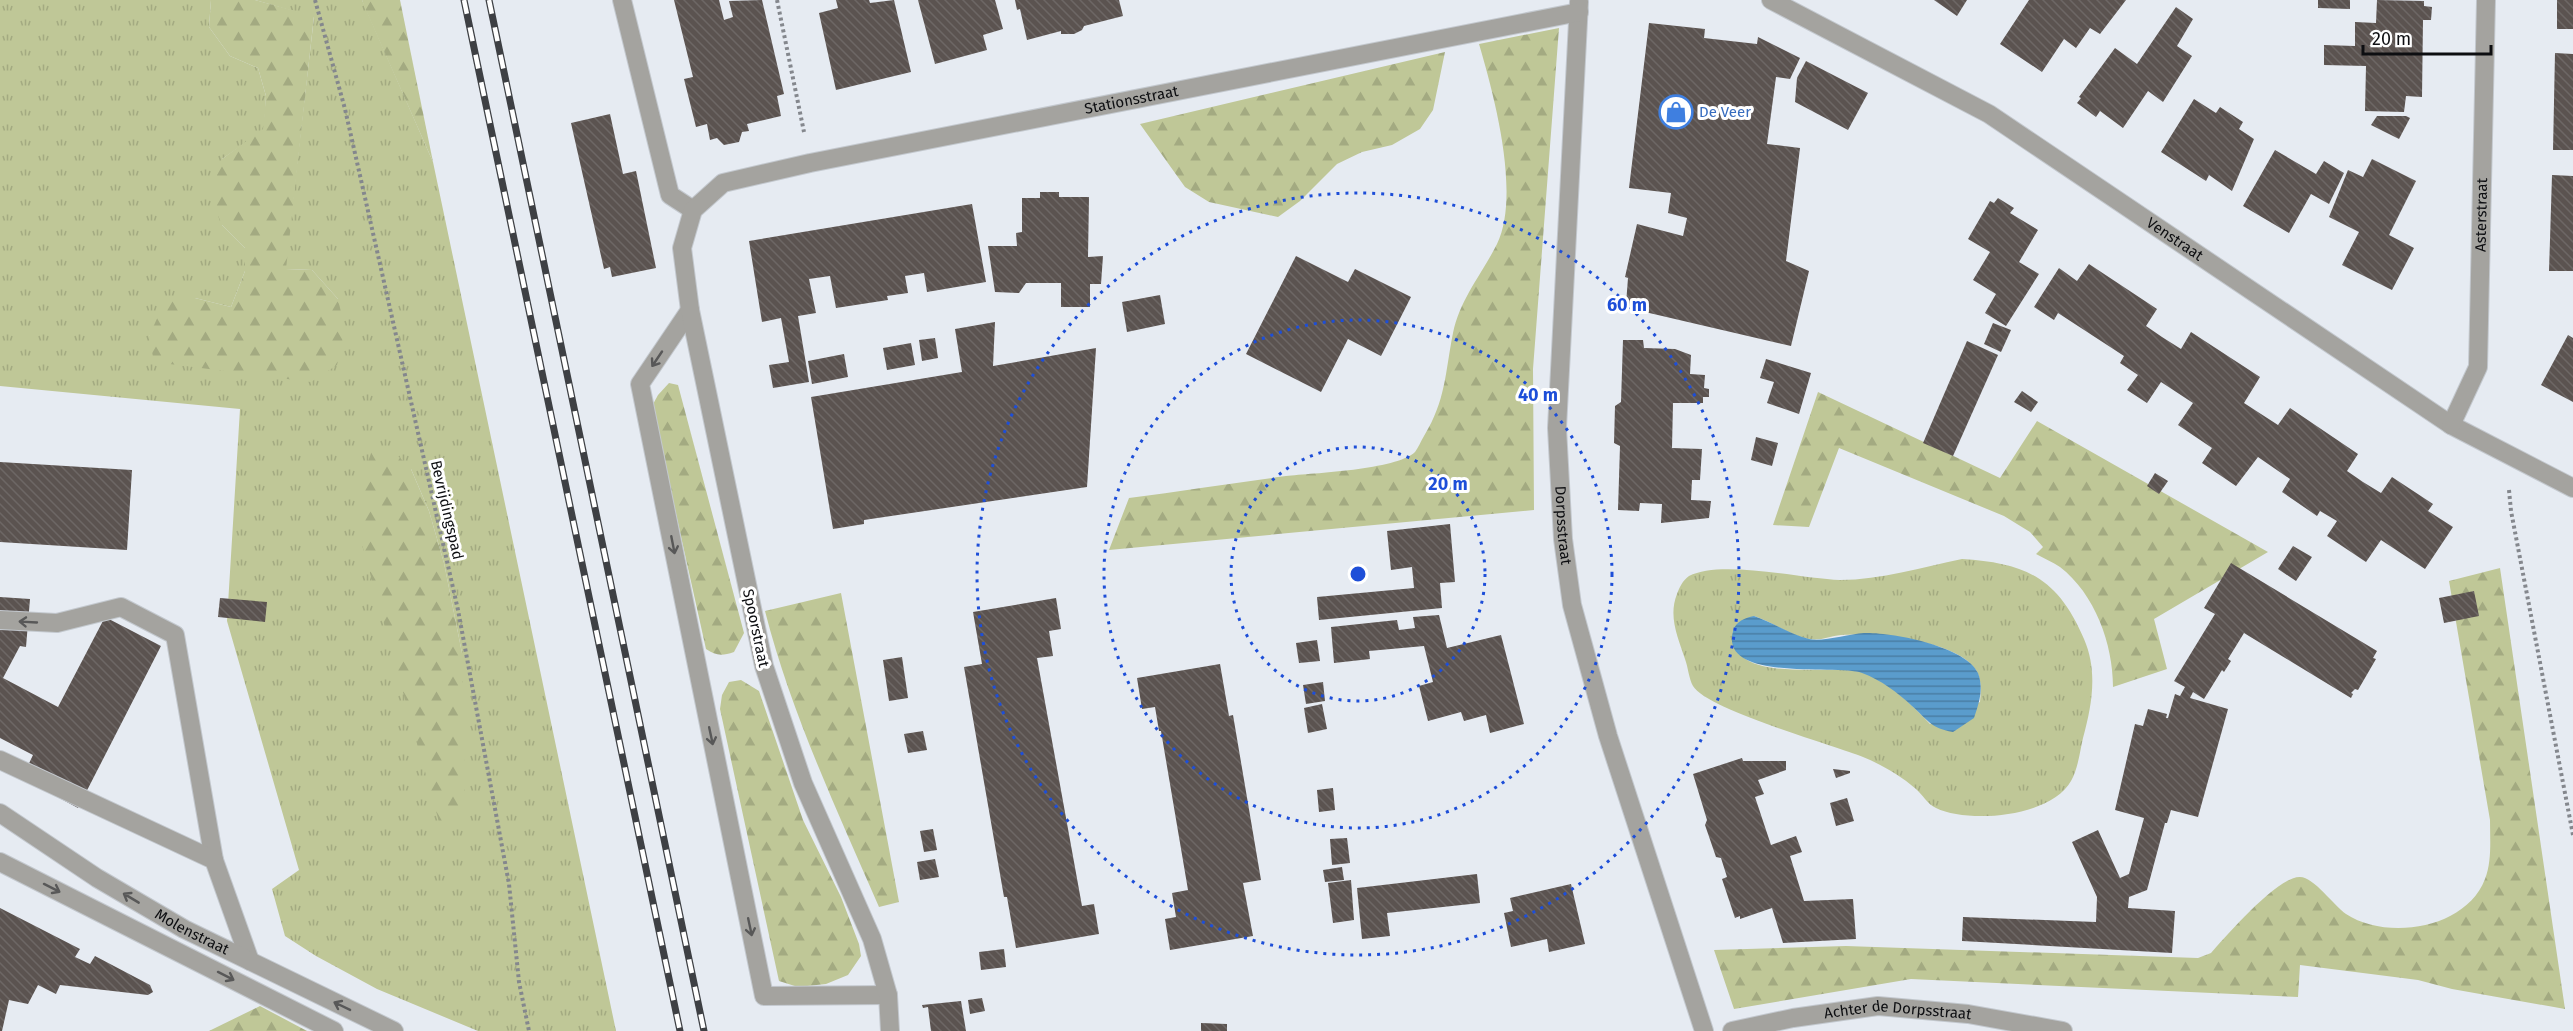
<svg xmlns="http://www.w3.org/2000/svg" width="2573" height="1031" font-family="'Fira Sans',sans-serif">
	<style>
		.grass { fill: url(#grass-tufts); fill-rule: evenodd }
		.forest { fill: url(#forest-firs) }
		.water { fill: url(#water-rules) }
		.building { fill: url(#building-back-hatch) }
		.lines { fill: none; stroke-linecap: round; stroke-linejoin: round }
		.lane-casing { stroke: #c3c8ce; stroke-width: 20 }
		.street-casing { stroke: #c3c8ce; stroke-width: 20 }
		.path { stroke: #84878d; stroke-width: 4; stroke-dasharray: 3 3; stroke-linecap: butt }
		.lane { stroke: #a4a39f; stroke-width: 18 }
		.street { stroke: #a4a39f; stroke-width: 18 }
		.rail-casing { stroke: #3e4044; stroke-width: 7 }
		.rail { stroke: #fff; stroke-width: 4.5; stroke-dasharray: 14; stroke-linecap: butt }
		.oneway { stroke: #585858 }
		.ring { fill: none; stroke: #1d4ed8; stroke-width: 3; stroke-dasharray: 3 6 }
		.labels { text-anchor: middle; stroke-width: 6; stroke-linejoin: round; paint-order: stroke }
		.street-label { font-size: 15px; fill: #0d0e11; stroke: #fff }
		.shop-label { font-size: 15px; fill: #366cbe; stroke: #fff; text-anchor: start }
		.centre { fill: #1d4ed8; stroke: #fff; stroke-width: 3 }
		.ring-label { font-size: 18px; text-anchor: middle; font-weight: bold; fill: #1d4ed8; stroke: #fff; stroke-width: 6; stroke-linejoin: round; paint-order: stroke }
	</style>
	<defs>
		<pattern id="grass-tufts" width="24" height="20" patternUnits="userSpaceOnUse" patternTransform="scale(1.5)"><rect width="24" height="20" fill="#bfc797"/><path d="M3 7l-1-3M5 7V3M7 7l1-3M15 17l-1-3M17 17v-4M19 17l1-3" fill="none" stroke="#a3aa81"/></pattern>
		<pattern id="forest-firs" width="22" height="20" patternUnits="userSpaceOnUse" patternTransform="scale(1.5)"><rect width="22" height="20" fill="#bfc797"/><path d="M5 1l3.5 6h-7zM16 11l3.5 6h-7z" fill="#a3aa81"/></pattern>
		<pattern id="water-rules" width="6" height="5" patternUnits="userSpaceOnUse" patternTransform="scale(1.5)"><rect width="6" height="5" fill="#5a9ccc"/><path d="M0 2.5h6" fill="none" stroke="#497ea4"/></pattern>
		<pattern id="building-back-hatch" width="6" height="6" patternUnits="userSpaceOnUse" patternTransform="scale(1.5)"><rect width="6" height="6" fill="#5b5350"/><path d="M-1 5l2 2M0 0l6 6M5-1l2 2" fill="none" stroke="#6d6765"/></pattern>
	</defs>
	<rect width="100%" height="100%" fill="#e6ebf2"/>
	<g class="grass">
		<path d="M0,0H211L209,27L230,56L258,68L266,96L264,130L222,159V225L245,248V271L231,307L195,298L149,336L338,299L312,270L285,269L314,17L255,0H362L433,162L616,1031H478L377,989L316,956L285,936L272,889L299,870L227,621L240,409L0,386ZM411,469L429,511L444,563L462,653L442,828L398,669Z"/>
		<path d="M1962,559C2026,563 2058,578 2084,639C2098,671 2092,705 2083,738C2080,751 2078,769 2071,781C2051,817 1969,824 1936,808C1927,804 1923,795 1916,789C1900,775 1882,765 1863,757C1832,745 1706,709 1693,686C1689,679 1688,667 1685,659C1678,637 1668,617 1677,594C1679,588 1683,580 1689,576C1721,559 1802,579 1840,580C1881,580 1922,567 1962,559ZM1754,616C1773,622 1791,636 1809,639C1821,641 1830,636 1841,635C1875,632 1957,640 1976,670C1982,680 1981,691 1980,702L1930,724C1911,704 1888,680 1861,672C1827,663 1728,687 1733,630Z"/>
	</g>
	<g class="forest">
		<path d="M211,0H255L314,16L286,269L312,270L338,299L345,330L337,365L311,382L154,362L149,336L167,297L195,298L231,307L245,271V248L222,225L210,196L222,159L263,129L266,96L258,68L230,56L209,27Z"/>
		<path d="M362,0H400L433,162L364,6Z"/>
		<path d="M1559,28L1533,369L1534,510L1109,550L1129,498C1182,491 1234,483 1286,476C1313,473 1396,470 1415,452C1418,448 1421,441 1424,436C1446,400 1445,373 1453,333C1460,299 1482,274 1497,244C1521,194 1494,95 1479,44Z"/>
		<path d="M1445,52L1433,110L1420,129L1392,145L1362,152L1337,164L1300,201L1278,217L1209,202L1185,187L1140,124Z"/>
		<path d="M669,383L678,385L744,633L734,652C722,656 716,656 706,649L652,406L658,395Z"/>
		<path d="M1818,392L2000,478L2037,421L2268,552L2154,619L2167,669L2113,687C2113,644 2095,594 2060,567C2053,562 2043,558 2036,554L2043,547L2030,532L2004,516L1839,448L1809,527L1773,525Z"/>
		<path d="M373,448L392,450L411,469L429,511L444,563L462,653L465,799L457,821L441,829L358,530L363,475Z"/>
		<path d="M2500,568L2565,1009L2452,989L2418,980L2300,965L2298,997L1911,979L1734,1009L1714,950L1846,946L2198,958L2211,953C2226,936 2278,876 2300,877C2314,877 2334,906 2346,914C2387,941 2466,929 2485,879C2492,861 2490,840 2490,820L2449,581Z"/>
		<path d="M841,593L899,902L879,907C837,810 791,713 765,611Z"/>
		<path d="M741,680L759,691L803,820L841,897L859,944L861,956L848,975L826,984L798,987L779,981L720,709L722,695L729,682Z"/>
		<path d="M260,1006L307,1031H209Z"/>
	</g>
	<path class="water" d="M1754,616C1772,622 1791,635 1809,639C1823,642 1848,634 1864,633C1891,632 1966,646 1978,673C1984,689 1979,703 1974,718L1953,732C1930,728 1928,720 1912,706C1897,692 1881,680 1862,673C1837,664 1719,683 1733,631C1736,621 1745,618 1754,616Z"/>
	<g class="building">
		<path d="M674,0H719L724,20L733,17L729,1L762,0L784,94L777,96L781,116L747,124L749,131L742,132L739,142L724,145L717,138L710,140L707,124L696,127L684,79L693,77Z"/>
		<path d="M836,0H869L870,3L894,0L911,72L836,90L819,13L838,8Z"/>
		<path d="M918,0H995L1003,29L983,35L987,50L935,64Z"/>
		<path d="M1015,0H1119L1123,16L1084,26L1082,30L1074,34H1061V31L1027,40L1020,9L1017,10Z"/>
		<path d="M1934,0H1967L1957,16Z"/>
		<path d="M2029,0H2126L2100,34L2090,28L2076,48L2064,39L2042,72L2000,44Z"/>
		<path d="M2318,0H2350V9L2318,8Z"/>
		<path d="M2377,0L2424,1V6L2432,7L2431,20H2423L2422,97L2406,96L2404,112L2365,111L2366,66L2324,65V45L2355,46V22L2376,23Z"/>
		<rect x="2557" y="0" width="16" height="29"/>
		<path d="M2176,7L2193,19L2177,46L2192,56L2163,102L2148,91L2123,128L2100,111L2096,117L2077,103L2081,98L2079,97L2115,48L2137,64Z"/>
		<path d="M1649,23L1705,29L1704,38L1757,44L1758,37L1800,58L1790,79L1776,77L1767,144L1800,148L1786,261L1809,271L1791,346L1645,312L1626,304L1628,278L1625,277L1637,224L1683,236L1687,218L1668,213L1671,193L1629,188Z"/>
		<path d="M2555,53L2573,54V150H2553Z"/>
		<path d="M1806,61L1868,93L1848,130L1795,102L1797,78Z"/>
		<path d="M2194,99L2216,113L2220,107L2243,122L2239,129L2254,139L2232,191L2209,175L2206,181L2161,152Z"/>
		<path d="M610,114L623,174L636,171L656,268L612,277L610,267L604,269L571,123Z"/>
		<path d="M2377,116H2406L2410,118L2399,139L2371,125Z"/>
		<path d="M2275,150L2316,174L2324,161L2344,173L2329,204L2311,194L2289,233L2243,206Z"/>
		<path d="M2372,159L2416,181L2389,235L2414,248L2392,290L2342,265L2359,232L2329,217L2348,170L2363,177Z"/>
		<path d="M2552,175L2573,176V271H2549Z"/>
		<path d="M1040,192H1059V197H1089L1088,257L1103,256L1101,284H1090V307H1061V283H1026L1019,293L995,292L988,246H1017L1016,233L1022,232V198H1040Z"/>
		<path d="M1998,198L2014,208L2010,213L2038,230L2019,262L2039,274L2006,326L1985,313L1996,294L1973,280L1990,252L1968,239L1990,201L1994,203Z"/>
		<path d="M972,204L986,282L927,292L924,273L905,276L908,293L887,296L888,300L836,308L830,276L809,279L816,313L798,316L809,382L773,388L769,365L789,362L781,318L762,322L749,241Z"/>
		<path d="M1296,256L1348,282L1355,269L1411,297L1381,356L1348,339L1321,392L1246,354Z"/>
		<path d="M2089,264L2157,309L2146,326L2162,337L2181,349L2191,332L2260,377L2244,403L2278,425L2290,408L2358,454L2347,471L2363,482L2381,493L2392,477L2433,504L2428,511L2453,527L2425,569L2381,540L2366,562L2327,536L2337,521L2320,511L2317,516L2282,492L2290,479L2258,457L2236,486L2202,463L2212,448L2178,425L2193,403L2161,382L2147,403L2127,390L2138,375L2120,363L2124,356L2058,313L2054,320L2034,307L2059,268L2077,281Z"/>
		<path d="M1160,295L1165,324L1127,332L1122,302Z"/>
		<path d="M995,322L993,366L1096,348L1087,487L864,520V524L833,529L811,397L962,372L955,329Z"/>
		<path d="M1993,323L2011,330L2001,352L1984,344Z"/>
		<path d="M2568,335L2573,338V402L2541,385Z"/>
		<path d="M935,338L938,358L922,361L919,340Z"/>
		<path d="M1623,340H1643L1644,348L1675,349L1691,355L1690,374L1705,375L1704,388L1709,389V397H1703V403H1673L1672,448L1702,449L1700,480H1692L1691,500L1711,501L1709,518L1661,523L1662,504L1640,503L1639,511L1618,510L1620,446L1614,443L1615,406L1621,402Z"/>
		<path d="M1967,341L1998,355L1953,456L1923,443Z"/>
		<path d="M911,343L915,365L887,370L883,348Z"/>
		<path d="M844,354L848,377L812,384L808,361Z"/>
		<path d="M1766,359L1811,373L1799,414L1767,403L1774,382L1760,378Z"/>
		<path d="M2022,391L2038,402L2031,412L2014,402Z"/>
		<path d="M1756,437L1778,443L1772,466L1751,460Z"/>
		<path d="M0,462L132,470L127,550L0,542Z"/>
		<path d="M2155,473L2168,481L2159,494L2147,486Z"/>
		<path d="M1450,524L1455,582L1440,583L1442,608L1319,620L1317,597L1414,588L1412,567L1391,570L1387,531Z"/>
		<path d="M2293,546L2312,557L2296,581L2278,569Z"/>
		<path d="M2231,563L2377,651L2373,658L2376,659L2358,690L2355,689L2351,693L2353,694L2351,698L2244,633L2228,659L2231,661L2224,672L2222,670L2204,699L2193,692L2190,698L2228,709L2198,817L2171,810L2167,823H2165L2147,890L2129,897L2128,908L2175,911L2172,953L1962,941L1963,917L2096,922L2097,897L2072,842L2098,830L2120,878L2129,874L2144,818L2115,810L2135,724L2143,726L2148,709L2167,714L2166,718H2168L2175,694L2180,696L2185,687L2174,681L2215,614L2204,608Z"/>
		<path d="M2474,591L2479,616L2444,623L2439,598Z"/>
		<path d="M0,597L30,599L26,647L20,646L3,678L58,707L105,617L161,646L78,808L22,778L33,755L0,738Z"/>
		<path d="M220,598L267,602L265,622L218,617Z"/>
		<path d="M1056,598L1061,629L1049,631L1053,656L1037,658L1082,906L1094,904L1099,934L1016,948L1007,897H1004L964,667L982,664L973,612Z"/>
		<path d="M1439,615L1447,648L1501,635L1524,724L1490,733L1486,715L1464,721L1461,712L1428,721L1419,686L1433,682L1424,646L1369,651L1370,659L1334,663L1331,627L1397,620L1399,630L1415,628L1413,617Z"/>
		<path d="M1317,640L1320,661L1299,663L1296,643Z"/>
		<path d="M902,657L908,698L889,701L883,660Z"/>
		<path d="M1220,664L1229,716L1233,715L1261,880L1243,883L1253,936L1170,950L1165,919L1176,917L1172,893L1188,890L1161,731H1159L1155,707L1142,709L1137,678Z"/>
		<path d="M1323,682L1325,701L1306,704L1303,685Z"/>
		<path d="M1322,704L1327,729L1308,733L1304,708Z"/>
		<path d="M923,731L927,750L908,753L904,734Z"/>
		<path d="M1742,758L1743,761H1786V770L1758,780L1764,794L1755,797L1771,845L1796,836L1802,852L1790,856L1804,901L1853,899L1856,939L1783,943L1772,908L1740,919V916L1735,918L1722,879L1727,877L1721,858L1716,857L1705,825L1707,820L1693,774Z"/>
		<path d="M1833,769L1850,771V773L1836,778Z"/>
		<path d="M1333,788L1335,810L1319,812L1317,790Z"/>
		<path d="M1847,798L1854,821L1836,826L1830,803Z"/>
		<path d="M933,829L937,850L924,852L920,831Z"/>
		<path d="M1347,838L1350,863L1332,865L1330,839Z"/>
		<path d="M935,859L939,877L920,880L917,862Z"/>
		<path d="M1342,867L1344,880L1325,882L1323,870Z"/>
		<path d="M1477,874L1480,903L1387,913L1390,936L1362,939L1357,888Z"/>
		<path d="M1351,880L1354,920L1333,923L1328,883Z"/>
		<path d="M1571,884L1585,944L1549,952L1547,939L1511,947L1504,913L1513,911L1510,898Z"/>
		<path d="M0,908L80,949L75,957L90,964L95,956L150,985L153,992L148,995L60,985L56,994L38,985L28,1004L9,1000L2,1031H0Z"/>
		<path d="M1004,949L1006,967L981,970L979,952Z"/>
		<path d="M982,998L985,1011L970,1014L968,1000Z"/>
		<path d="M961,1001L966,1031H931L928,1007L923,1008L922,1005Z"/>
		<path d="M1201,1023L1227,1024V1031H1201Z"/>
	</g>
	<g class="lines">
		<g class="lane-casing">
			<g id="lane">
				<path d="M622,0L670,195L693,210"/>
				<path d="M690,310L640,384L764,996L888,995"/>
				<path d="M0,620L57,623L121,607L175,635L214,860"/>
				<path d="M0,760L214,860L250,961"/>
			</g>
		</g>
		<g class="street-casing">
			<g id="street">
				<path id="s1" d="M1771,0L1989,114L2451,425L2573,488"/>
				<path id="s2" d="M1579,2L1557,428L1563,539L1572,605L1608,736L1704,1031"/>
				<path id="s3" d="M2451,425L2478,367L2486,0"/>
				<path id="s4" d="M0,813L97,878L184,929L394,1031"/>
				<path d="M0,862L334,1031"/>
				<path id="s5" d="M890,1031L888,995L872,939L803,783L764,666L690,310L682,248L693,210L723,183L810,163L1579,12"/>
				<path id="s6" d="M1732,1031L1793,1018L1878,1006L1968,1014L2063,1031"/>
			</g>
		</g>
		<g class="path">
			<path d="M315,0L345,109L458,610L509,884L519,982L529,1031"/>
			<path d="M777,0L804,132"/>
			<path d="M2509,490L2511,511L2573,835"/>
		</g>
		<use href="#lane" class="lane"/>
		<use href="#street" class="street"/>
		<g class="rail-casing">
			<g id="rail">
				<path d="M464,0L680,1031"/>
				<path d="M489,0L704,1031"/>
			</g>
		</g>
		<use href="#rail" class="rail"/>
	</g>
	<defs><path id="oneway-shaft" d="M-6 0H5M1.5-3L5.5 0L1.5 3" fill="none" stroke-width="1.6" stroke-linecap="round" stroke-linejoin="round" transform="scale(1.5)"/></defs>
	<g class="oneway">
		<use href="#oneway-shaft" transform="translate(657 359) rotate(124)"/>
		<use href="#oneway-shaft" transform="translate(673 545) rotate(79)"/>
		<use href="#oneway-shaft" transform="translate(28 622) rotate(-177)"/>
		<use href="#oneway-shaft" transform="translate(711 736) rotate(78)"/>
		<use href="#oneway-shaft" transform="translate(52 888) rotate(27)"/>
		<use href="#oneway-shaft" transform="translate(131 898) rotate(-149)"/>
		<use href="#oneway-shaft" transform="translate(750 927) rotate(78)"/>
		<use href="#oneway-shaft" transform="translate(226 976) rotate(27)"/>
		<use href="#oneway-shaft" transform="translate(342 1006) rotate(-154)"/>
	</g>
	<g class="ring">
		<circle cx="1358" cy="574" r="127"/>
		<circle cx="1358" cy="574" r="254"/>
		<circle cx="1358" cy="574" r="381"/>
	</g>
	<defs>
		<g id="shop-ring" transform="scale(1.725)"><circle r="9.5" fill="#fff" stroke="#3f7fe0" stroke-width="1.5"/><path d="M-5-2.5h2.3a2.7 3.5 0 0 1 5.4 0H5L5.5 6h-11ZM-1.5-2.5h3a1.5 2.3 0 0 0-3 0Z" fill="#3f7fe0"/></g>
	</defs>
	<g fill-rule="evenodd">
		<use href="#shop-ring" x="1676" y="112"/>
	</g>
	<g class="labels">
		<g class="street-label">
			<text dy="5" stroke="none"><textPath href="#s5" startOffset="1311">Stationsstraat</textPath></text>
			<text dy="5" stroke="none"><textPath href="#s3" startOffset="216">Asterstraat</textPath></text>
			<text dy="5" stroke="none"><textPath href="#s1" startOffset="470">Venstraat</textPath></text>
			<text transform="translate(447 510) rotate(77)" y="5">Bevrijdingspad</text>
			<text dy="5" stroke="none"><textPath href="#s2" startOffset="524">Dorpsstraat</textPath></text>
			<text transform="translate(756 628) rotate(78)" y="5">Spoorstraat</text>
			<text dy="5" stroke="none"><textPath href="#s4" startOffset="226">Molenstraat</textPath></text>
			<text dy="5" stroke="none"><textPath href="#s6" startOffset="168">Achter de Dorpsstraat</textPath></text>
		</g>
		<g class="shop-label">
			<text x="1699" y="117">De Veer</text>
		</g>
	</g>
	<circle cx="1358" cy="574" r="9" class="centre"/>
	<g class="ring-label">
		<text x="1627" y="311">60 m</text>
		<text x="1538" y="401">40 m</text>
		<text x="1448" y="490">20 m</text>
	</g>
	<path d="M2363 45v9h128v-9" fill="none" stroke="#0d0e11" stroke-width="3"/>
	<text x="2372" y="45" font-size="18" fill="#0d0e11" stroke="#ffffff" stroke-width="4.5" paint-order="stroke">20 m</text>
</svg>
